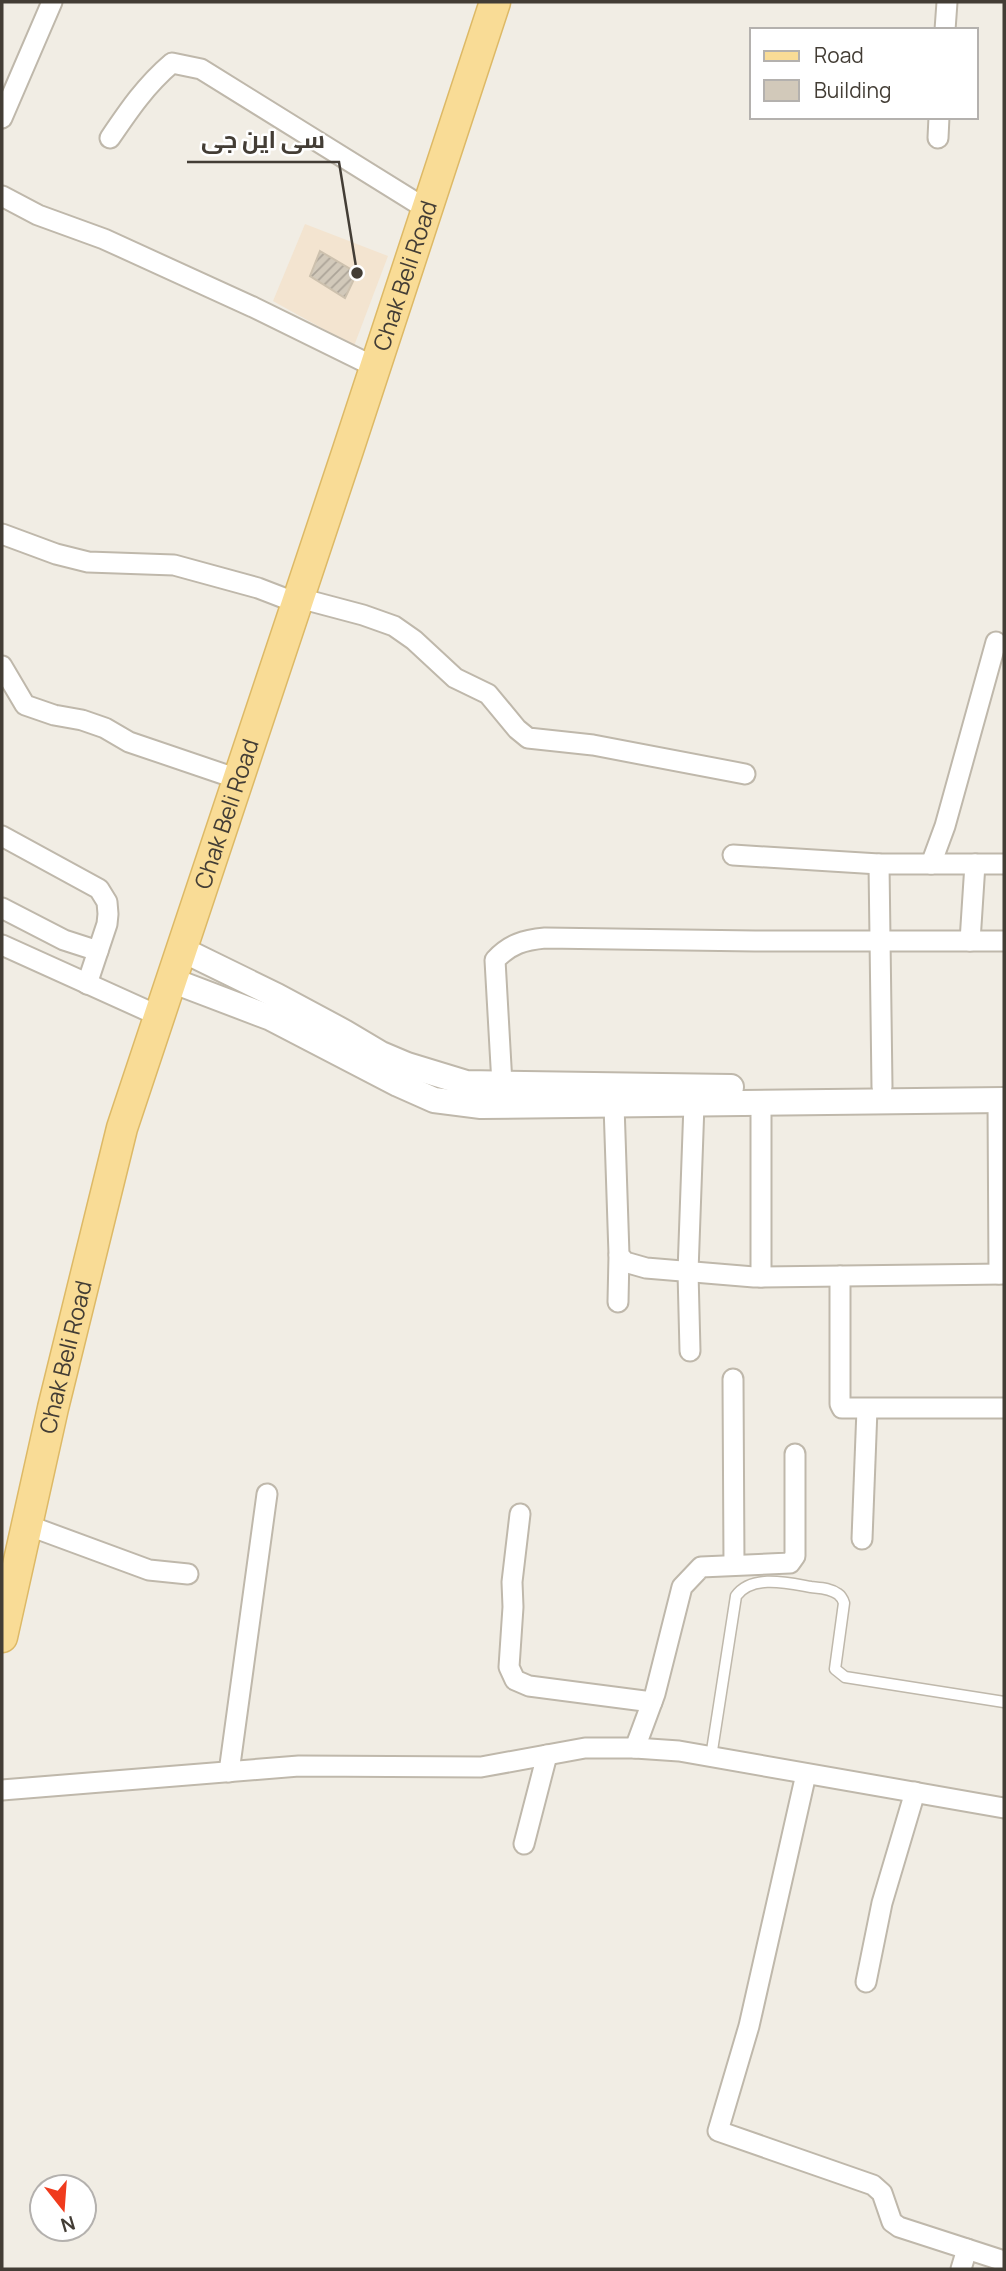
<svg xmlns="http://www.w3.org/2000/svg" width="1006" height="2271" font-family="Manrope,Cairo,sans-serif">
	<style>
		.commercial { fill: #f3e4d0 }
		.building { fill: url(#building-hatch); stroke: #cdc1ae; stroke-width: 2 }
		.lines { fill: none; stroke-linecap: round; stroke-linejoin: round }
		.service-casing { stroke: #bfb8ab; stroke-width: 13 }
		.minor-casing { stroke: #bfb8ab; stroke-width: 23 }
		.tertiary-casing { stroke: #bfb8ab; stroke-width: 28 }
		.primary-casing { stroke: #ddb966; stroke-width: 33 }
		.service { stroke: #fff; stroke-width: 10 }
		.minor { stroke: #fff; stroke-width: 19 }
		.tertiary { stroke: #fff; stroke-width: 24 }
		.primary { stroke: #f9dc96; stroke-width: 30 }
		.labels { text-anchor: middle; stroke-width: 5; stroke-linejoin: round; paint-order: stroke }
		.street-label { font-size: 23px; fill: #433d35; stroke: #fff }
		.leader { fill: none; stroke: #433d35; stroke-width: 2.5 }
		.callout-dot { fill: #433d35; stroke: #fff; stroke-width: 2.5 }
		.callout-label { font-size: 24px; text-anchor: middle; font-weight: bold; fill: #433d35; stroke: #fff; stroke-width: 5; stroke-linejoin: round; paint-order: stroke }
	</style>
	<defs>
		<pattern id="building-hatch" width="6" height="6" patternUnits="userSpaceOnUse" patternTransform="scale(1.75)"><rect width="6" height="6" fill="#d2c9ba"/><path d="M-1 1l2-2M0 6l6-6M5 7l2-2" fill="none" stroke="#aca498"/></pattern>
	</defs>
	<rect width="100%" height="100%" fill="#f1ede4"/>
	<path class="commercial" d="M305,224L388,256L354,346L273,301Z"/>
	<path class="building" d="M320,251L357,273L345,298L310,276Z"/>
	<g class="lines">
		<g class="service-casing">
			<path id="service" d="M711,1757L736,1596C752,1574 788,1583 811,1587C820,1588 830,1588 838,1594C841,1596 843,1600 844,1603L835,1669L845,1677L1004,1702"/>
		</g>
		<g class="minor-casing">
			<g id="minor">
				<path d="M945,30L947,2"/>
				<path d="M2,118L52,2"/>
				<path d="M110,138C129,110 146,85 172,63L201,69L428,210"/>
				<path d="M938,138L939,117"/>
				<path d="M2,196L38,215L104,239L253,307L375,367"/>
				<path d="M2,534L56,554L88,562L174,565L258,588L297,603"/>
				<path d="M299,598L363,615L394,626L414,640L455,678L488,694L517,729L528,738L593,745L745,774"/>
				<path d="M2,666L25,705L54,715L82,720L105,728L129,742L238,779"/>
				<path d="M2,836L99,889L107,902L108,914L107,924L87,984"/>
				<path d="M733,855L879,864H1004"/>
				<path d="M879,864L882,1087"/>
				<path d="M931,864L945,826L996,642"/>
				<path d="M2,908L64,940L98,951"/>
				<path d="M970,941L975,864"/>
				<path d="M2,945L159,1016"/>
				<path d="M502,1084L495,960C510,944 524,940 545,938L755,941H1004"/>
				<path d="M998,1101L999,1274"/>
				<path d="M761,1103V1277"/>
				<path d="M614,1105L619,1255L625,1262L646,1268L754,1277L1004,1274"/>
				<path d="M840,1276V1404L842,1408H1004"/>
				<path d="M618,1302L619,1255"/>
				<path d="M690,1351L688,1272L694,1104"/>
				<path d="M733,1379L734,1565"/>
				<path d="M520,1514L512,1582L513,1607L509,1667L515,1680L529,1686L652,1702"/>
				<path d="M27,1525L149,1570L188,1574"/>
				<path d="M862,1539L867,1409"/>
				<path d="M635,1748L655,1694L682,1587L701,1567L790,1563L795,1556V1454"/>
				<path d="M229,1772L267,1494"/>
				<path d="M806,1774L749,2026L718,2131L873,2185L882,2193L892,2222L899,2227L1004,2261"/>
				<path d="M2,1790L299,1766L481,1767L585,1748H635L679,1751L1004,1808"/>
				<path d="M524,1844L547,1755"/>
				<path d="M866,1982L882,1903L915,1792"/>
				<path d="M961,2269L967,2249"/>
			</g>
		</g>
		<g class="tertiary-casing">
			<g id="tertiary">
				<path d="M181,949L277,996L344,1032L381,1054L407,1065L466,1083L731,1087"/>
				<path d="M171,980L271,1018L398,1084L434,1100L481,1106L1004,1100"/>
			</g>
		</g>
		<g class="primary-casing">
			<g id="primary">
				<path id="s1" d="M2,1637L53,1408L122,1128L348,450L495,2"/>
			</g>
		</g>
		<use href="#service" class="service"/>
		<use href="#minor" class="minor"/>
		<use href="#tertiary" class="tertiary"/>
		<use href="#primary" class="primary"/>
	</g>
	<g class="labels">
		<g class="street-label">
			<text dy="8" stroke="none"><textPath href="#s1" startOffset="1421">Chak Beli Road</textPath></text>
			<text dy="8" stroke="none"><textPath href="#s1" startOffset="854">Chak Beli Road</textPath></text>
			<text dy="8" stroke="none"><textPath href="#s1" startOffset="287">Chak Beli Road</textPath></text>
		</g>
	</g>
	<path class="leader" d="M357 273L339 162H187"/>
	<circle class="callout-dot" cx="357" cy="273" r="7"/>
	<g class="callout-label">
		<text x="263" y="148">سی این جی</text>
	</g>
	<rect width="1006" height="2271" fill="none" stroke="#433d35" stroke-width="7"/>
	<rect x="750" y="28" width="228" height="91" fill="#ffffff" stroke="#b4b1ae" stroke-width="2"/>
	<rect x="764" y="51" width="35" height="10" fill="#f9dc96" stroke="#b4b1ae" stroke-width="2"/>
	<text x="814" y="63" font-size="21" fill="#433d35">Road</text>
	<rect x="764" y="80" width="35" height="21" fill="#d2c9ba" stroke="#b4b1ae" stroke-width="2"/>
	<text x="814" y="98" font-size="21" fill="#433d35">Building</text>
	<g transform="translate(63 2208) rotate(163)"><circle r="33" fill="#ffffff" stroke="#b4b1ae" stroke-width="2"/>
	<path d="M0-5L12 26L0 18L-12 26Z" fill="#f03b1d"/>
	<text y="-10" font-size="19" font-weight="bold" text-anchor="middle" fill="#433d35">N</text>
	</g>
</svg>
